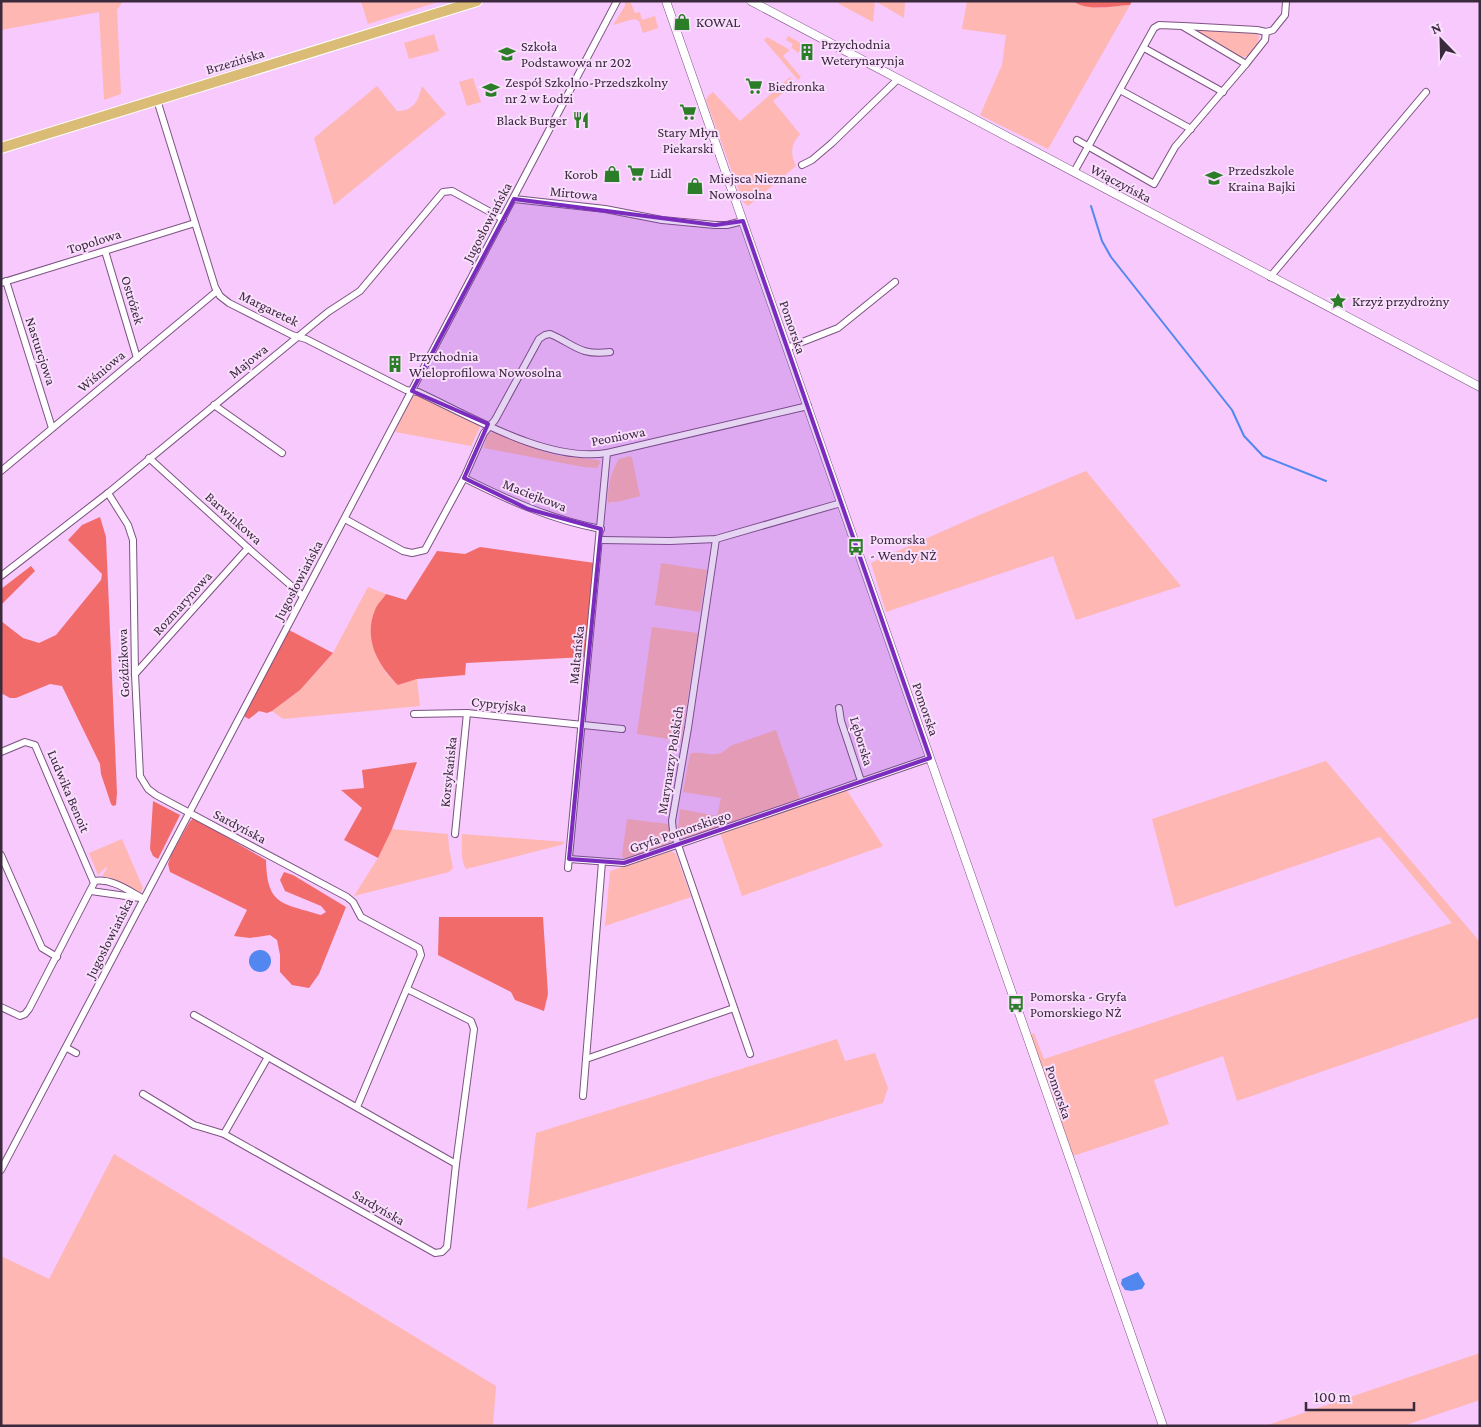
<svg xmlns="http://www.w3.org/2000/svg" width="1481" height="1427" font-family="'Crimson Pro',serif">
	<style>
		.green { fill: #feb7b3 }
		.forest { fill: #f26b6b }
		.water { fill: #5287f0 }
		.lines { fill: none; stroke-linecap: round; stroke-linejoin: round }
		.stream { stroke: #5287f0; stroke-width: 2 }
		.minor-casing { stroke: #7c5481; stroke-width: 8 }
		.tertiary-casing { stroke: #7c5481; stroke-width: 9 }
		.primary-casing { stroke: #fff; stroke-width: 12 }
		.minor { stroke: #fff; stroke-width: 6 }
		.tertiary { stroke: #fff; stroke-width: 8 }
		.primary { stroke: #dabc77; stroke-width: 10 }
		.marked { fill: #7b2cbf; fill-opacity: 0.2; stroke: #7b2cbf; stroke-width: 4; stroke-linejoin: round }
		.labels { text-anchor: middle; stroke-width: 4; stroke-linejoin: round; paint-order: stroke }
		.poi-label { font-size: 14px; fill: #3b293d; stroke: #f9defd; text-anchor: start }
		.street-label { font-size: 14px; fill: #3b293d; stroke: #f9defd }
	</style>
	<rect width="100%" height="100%" fill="#f7c9fd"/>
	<g class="green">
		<path d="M1,1H123L117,10L121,94L104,100L99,12L1,30Z"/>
		<path d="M361,1H441L368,24Z"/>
		<path d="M625,1H630L635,13L640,12L642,20L655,16L658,28L643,33L639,21L634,19L613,25L625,6Z"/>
		<path d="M839,1H905L904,18L875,1L873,22L839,4Z"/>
		<path d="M967,1H1072L1097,8L1130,5L1048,149L980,115L1002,65L1006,35L962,29Z"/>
		<path d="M1201,29L1255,32L1259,37C1258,46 1251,58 1241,57L1201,34L1199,32Z"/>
		<path d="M434,34L439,51L409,59L404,43Z"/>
		<path d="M788,36L804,45L798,53L792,48L783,56L801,77L798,80L764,40L767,37L790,50L793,44L786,40Z"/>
		<path d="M790,77L795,83L773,101L800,134C791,144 790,154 796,166L748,206L743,202L706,100L708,96L713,92L740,121Z"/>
		<path d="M473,78L481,102L467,106L459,82Z"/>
		<path d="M377,86L397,111C414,111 418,101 422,86L446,114L334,205L314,138Z"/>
		<path d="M415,395L419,396L479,424L480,427L471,446L395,432L411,398Z"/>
		<path d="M493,432L547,453L560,456L599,460L600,463L597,468L583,467L484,448L487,435Z"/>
		<path d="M630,456L632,458L640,496L617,502H609L608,506C607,490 610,473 619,459Z"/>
		<path d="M1086,471L1181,586L1076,620L1053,556L886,612L871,563L977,516Z"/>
		<path d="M661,563L707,570L700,612L655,605Z"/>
		<path d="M368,587L386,594L375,610L386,673L398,685L417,679L420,706L283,719L272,711L300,690L333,653Z"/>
		<path d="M652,627L698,633L681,741L637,734Z"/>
		<path d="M776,730L800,799L683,839L678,828L680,809L717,816L721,798L683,792L690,754C703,749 716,762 730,746Z"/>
		<path d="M1326,761L1480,942V1017L1237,1101L1223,1056L1154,1080L1169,1124L1073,1156L1031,1035L1034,1033L1044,1059L1452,923L1380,837L1175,907L1152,819Z"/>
		<path d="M846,789L883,846L742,896L720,833Z"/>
		<path d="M627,819L668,824L672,839L670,843L629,858H623L622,855Z"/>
		<path d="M391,829L448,834L449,848L453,868L449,872L354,896L378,858Z"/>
		<path d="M462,834L565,842L561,845L466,869C460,859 462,845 462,834Z"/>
		<path d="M122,839L143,888L141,893L110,878L102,876L107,869L106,867L98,875L89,853Z"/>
		<path d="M671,851L676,854L691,897L605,926L610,871Z"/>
		<path d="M837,1039L845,1061L875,1053L888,1088L883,1103L527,1209L536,1133Z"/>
		<path d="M114,1154L496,1386L493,1426H1V1256L49,1279Z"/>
		<path d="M1480,1353V1400L1403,1426H1265Z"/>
	</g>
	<g class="forest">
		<path d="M1073,1H1132L1130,5C1112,6 1088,12 1073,1Z"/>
		<path d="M100,517L106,537L117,793L116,805L113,806L111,804L101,774L100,764L62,686L50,684L16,698H10L1,693V621L23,638L39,643L56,635L101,580L102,574L68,540L82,525Z"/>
		<path d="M480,547L595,563L585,657L466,663L465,675L417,679L398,685C378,665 363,639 375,610C377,604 383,599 386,594L406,600L437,551L465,554Z"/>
		<path d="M31,566L35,571L1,605V589Z"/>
		<path d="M289,630L333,653L300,690L272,711L267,713L259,711L249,719L245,717V714Z"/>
		<path d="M417,762L392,829L378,858L344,840L362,808L341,790L364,788L362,770Z"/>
		<path d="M153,801L180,815L158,859L153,856L150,849Z"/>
		<path d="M194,818L266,860C267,906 282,903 321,915L326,912L321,906L285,891L280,880L284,872L293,875L346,907L319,974L309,988L292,985L280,972V955L277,940L270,935L250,938L234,936L247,910L170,872L168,864L171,855L190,821Z"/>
		<path d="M439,917H543L548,994L544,1011L515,1000L511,992L438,955Z"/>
	</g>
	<g class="water">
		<circle cx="260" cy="961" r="11"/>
		<path d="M1138,1272L1145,1284L1142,1289L1132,1291L1125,1290L1121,1284L1122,1279Z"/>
	</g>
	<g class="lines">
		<path class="stream" d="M1091,206L1102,241L1111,257L1232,410L1244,436L1263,456L1326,481"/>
		<g class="minor-casing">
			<g id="minor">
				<path d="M1183,26L1257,30L1266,32"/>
				<path d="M1144,48L1223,92"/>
				<path d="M1246,64L1265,40L1266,32L1273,30L1285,15L1286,2"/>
				<path d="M1120,90L1191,129"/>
				<path d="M157,100L215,287L220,296L229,303L292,335L306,339L406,390L418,392C472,417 548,463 607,453L808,406"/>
				<path d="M802,165L812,160L832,143L898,79"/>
				<path d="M1074,172L1154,28L1159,25L1182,26L1246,64L1175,147L1154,184L1077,140"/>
				<path d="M514,199L605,209L662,220L715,225H727L743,221"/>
				<path d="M105,251L137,358"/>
				<path d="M1270,277L1426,92"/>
				<path d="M6,281L52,428"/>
				<path d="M1,283L195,223"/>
				<path d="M787,348L838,328L895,282"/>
				<path d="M214,405L282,453"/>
				<path d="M149,458L248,548L303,596"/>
				<path d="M1,471L217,291"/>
				<path d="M464,478C508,500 552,520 601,529"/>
				<path d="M108,493L128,525L133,540L135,674L140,776L148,789L156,795L347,897L353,902L361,917L419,948L421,955L357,1107"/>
				<path d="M345,519L403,551L412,553L425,550L464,478L484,433L495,420L539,339L545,335L550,334C574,344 579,356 610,352"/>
				<path d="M716,539L688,728L672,821L673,831L678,845L750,1054"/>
				<path d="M600,540L670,541L716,539L841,503"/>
				<path d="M1,576L108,493L328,312L360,291L443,192L452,191L503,219"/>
				<path d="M135,674L248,548"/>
				<path d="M839,708L841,721L861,781"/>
				<path d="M414,714L467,713L622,729"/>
				<path d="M1,752L25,742L35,745L94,883L29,1009L25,1014L20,1016L1,1007"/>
				<path d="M455,834L467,713"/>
				<path d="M1,855L42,948L57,957"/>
				<path d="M569,859L624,863L930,758"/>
				<path d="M568,868L607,453"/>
				<path d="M94,881C112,878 129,891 144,899"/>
				<path d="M91,891L140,898"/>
				<path d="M194,1015L456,1164"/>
				<path d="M67,1048L76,1053"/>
				<path d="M586,1059L734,1008"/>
				<path d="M143,1094L194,1125L224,1134L435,1253L442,1252L447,1247L456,1164L474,1029L471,1021L407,989"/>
				<path d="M583,1096L602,862"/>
				<path d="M224,1134L268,1057"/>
				<path d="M1,1170L617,1"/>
			</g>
		</g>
		<g class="tertiary-casing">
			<g id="tertiary">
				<path d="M666,1L1163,1426"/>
				<path d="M751,1L1480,387"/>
			</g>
		</g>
		<g class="primary-casing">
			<path id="primary" d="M1,148L477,1"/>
		</g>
		<use href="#minor" class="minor"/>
		<use href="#tertiary" class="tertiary"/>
		<use href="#primary" class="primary"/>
	</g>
	<path class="marked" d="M514,199L715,225L743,221L930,758L624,863L569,859L601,529L528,509L464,478L488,424L412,391Z"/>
	<defs>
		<g id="shop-bare" transform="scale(1.35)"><path d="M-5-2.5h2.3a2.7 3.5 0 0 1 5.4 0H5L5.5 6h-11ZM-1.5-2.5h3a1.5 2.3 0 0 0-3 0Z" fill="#2c7d28" stroke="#f9defd" stroke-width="2.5" paint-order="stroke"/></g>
		<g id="building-bare" transform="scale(1.35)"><path d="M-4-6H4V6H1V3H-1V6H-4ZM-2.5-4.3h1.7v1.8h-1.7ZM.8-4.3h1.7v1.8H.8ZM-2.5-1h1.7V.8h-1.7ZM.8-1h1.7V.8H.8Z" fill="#2c7d28" stroke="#f9defd" stroke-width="2.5" paint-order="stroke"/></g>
		<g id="school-bare" transform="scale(1.35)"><path d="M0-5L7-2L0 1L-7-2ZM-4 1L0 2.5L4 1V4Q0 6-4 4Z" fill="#2c7d28" stroke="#f9defd" stroke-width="2.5" paint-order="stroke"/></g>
		<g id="supermarket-bare" transform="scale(1.35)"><path d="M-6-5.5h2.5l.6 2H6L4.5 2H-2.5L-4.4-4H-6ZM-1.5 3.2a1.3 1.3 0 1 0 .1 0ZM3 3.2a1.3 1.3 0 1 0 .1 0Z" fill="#2c7d28" stroke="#f9defd" stroke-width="2.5" paint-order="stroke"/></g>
		<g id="restaurant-bare" transform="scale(1.35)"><path d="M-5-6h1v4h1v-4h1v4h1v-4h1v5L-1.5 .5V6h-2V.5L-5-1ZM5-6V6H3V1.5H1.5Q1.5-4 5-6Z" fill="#2c7d28" stroke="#f9defd" stroke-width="2.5" paint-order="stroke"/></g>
		<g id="sight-bare" transform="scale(1.35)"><path d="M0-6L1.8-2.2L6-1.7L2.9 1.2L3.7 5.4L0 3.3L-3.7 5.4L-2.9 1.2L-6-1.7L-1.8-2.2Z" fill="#2c7d28" stroke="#f9defd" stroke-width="2.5" paint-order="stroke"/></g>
		<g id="bus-bare" transform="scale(1.35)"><path d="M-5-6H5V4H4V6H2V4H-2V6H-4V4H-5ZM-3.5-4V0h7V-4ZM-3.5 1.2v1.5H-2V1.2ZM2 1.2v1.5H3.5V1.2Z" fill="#2c7d28" stroke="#f9defd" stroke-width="2.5" paint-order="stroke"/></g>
	</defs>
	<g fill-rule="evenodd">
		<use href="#shop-bare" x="682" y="22"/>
		<use href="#building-bare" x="807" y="52"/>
		<use href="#school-bare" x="507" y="54"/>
		<use href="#supermarket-bare" x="754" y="86"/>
		<use href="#school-bare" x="491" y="90"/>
		<use href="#supermarket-bare" x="688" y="112"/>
		<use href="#restaurant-bare" x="581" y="120"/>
		<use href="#supermarket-bare" x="636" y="173"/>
		<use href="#shop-bare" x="612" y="174"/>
		<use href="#school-bare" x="1214" y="178"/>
		<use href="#shop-bare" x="695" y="186"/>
		<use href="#sight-bare" x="1338" y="301"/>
		<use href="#building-bare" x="395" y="364"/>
		<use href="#bus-bare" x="856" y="547"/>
		<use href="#bus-bare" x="1016" y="1004"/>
	</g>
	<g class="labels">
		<g class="poi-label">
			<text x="696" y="27">KOWAL</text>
			<text x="821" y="49">Przychodnia<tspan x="821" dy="16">Weterynarynja</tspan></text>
			<text x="521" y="51">Szkoła<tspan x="521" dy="16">Podstawowa nr 202</tspan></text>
			<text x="505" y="87">Zespół Szkolno-Przedszkolny<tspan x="505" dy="16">nr 2 w Łodzi</tspan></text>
			<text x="768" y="91">Biedronka</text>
			<text x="567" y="125" text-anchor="end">Black Burger</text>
			<text x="688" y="137" text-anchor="middle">Stary Młyn<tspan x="688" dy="16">Piekarski</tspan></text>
			<text x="1228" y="175">Przedszkole<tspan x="1228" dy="16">Kraina Bajki</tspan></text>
			<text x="650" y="178">Lidl</text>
			<text x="598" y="179" text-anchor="end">Korob</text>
			<text x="709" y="183">Miejsca Nieznane<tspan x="709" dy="16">Nowosolna</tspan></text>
			<text x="1352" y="306">Krzyż przydrożny</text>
			<text x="409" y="361">Przychodnia<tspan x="409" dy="16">Wieloprofilowa Nowosolna</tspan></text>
			<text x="870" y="544">Pomorska<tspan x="870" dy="16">- Wendy NŻ</tspan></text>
			<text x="1030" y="1001">Pomorska - Gryfa<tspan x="1030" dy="16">Pomorskiego NŻ</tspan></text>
		</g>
		<g class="street-label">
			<text transform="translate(235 61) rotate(-17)" y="5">Brzezińska</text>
			<text transform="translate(1121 183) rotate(28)" y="5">Wiączyńska</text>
			<text transform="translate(574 193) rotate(6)" y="5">Mirtowa</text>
			<text transform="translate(487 222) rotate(-62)" y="5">Jugosłowiańska</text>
			<text transform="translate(94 241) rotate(-17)" y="5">Topolowa</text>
			<text transform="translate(133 300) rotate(73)" y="5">Ostróżek</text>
			<text transform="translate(269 308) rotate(26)" y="5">Margaretek</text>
			<text transform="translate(793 327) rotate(71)" y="5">Pomorska</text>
			<text transform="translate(41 351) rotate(72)" y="5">Nasturcjowa</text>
			<text transform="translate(248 361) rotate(-39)" y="5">Majowa</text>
			<text transform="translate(101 371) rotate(-40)" y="5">Wiśniowa</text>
			<text transform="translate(618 436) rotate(-11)" y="5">Peoniowa</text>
			<text transform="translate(535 495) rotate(21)" y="5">Maciejkowa</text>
			<text transform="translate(234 518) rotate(42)" y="5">Barwinkowa</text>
			<text transform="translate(298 580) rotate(-62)" y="5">Jugosłowiańska</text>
			<text transform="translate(182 603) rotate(-48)" y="5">Rozmarynowa</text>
			<text transform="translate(576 655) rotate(-84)" y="5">Maltańska</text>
			<text transform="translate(123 663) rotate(-92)" y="5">Goździkowa</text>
			<text transform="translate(499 704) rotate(6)" y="5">Cypryjska</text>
			<text transform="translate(926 709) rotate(71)" y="5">Pomorska</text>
			<text transform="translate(862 741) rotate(73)" y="5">Lęborska</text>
			<text transform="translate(670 760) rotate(-81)" y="5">Marynarzy Polskich</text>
			<text transform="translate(448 772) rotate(-84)" y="5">Korsykańska</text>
			<text transform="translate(69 791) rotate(67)" y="5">Ludwika Benoit</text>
			<text transform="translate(240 826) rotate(28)" y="5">Sardyńska</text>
			<text transform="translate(680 831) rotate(-19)" y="5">Gryfa Pomorskiego</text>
			<text transform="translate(109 938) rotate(-63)" y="5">Jugosłowiańska</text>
			<text transform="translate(1059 1092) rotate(71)" y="5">Pomorska</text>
			<text transform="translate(379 1207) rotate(30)" y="5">Sardyńska</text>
		</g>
	</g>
	<rect width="1481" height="1427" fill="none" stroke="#3b293d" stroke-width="5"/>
	<g transform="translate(1441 40) rotate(337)" stroke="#f9defd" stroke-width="4" paint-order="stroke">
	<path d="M0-4L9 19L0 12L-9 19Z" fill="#3b293d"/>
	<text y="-8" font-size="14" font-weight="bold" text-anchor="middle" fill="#3b293d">N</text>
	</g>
	<path d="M1306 1402v8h108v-8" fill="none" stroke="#3b293d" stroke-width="2.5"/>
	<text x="1314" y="1402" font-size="15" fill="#3b293d" stroke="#f9defd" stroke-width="4" paint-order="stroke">100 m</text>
</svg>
